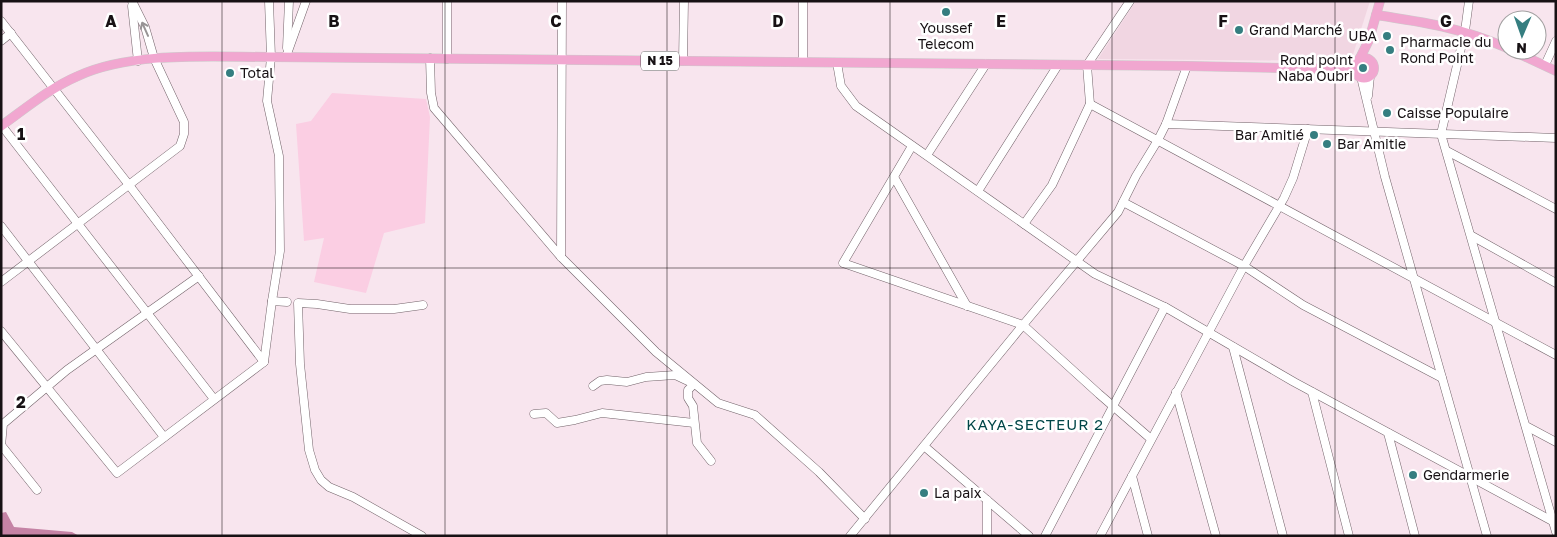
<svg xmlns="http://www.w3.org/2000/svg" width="1557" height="537" font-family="'Golos Text',sans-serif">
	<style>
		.built { fill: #f1d6e2 }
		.green { fill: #fbcee3 }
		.water { fill: #c583a5 }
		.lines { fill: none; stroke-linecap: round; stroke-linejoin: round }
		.minor-casing { stroke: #73636a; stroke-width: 9 }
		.major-casing { stroke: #cccbcb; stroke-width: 10 }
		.minor { stroke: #fff; stroke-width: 8 }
		.major { stroke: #f1a7d0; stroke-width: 9 }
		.oneway { stroke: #979495 }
		.grid { fill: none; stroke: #171114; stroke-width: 1; stroke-opacity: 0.55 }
		.poi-dot { fill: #357e80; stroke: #fff; stroke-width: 2 }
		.labels { text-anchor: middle; stroke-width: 5; stroke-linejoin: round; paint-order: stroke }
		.shield { fill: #fff; stroke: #5d585a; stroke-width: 1 }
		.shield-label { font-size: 12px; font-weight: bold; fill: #171114 }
		.poi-label { font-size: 14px; fill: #171114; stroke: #fff; text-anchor: start }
		.neighbourhood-label { font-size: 15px; letter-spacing: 1px; fill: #024648; stroke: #fff }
		.grid-label { font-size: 16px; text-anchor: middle; font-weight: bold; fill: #171114; stroke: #fff; stroke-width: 5; stroke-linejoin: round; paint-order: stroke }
	</style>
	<rect width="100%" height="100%" fill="#f8e5ee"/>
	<path class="built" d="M1136,1H1370L1351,61L1098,59Z"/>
	<path class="green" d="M332,93L426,99L430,117L425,223L384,233L366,293L314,282L324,238L304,241L296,124L311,121Z"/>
	<path class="water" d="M6,512L14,527L72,532L79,536H1V513Z"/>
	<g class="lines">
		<g class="minor-casing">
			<g id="minor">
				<path d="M1469,1L1465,31L1441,134L1556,532"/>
				<path d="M132,6L138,61"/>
				<path d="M1,21L129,185L264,362"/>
				<path d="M1,41L11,33"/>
				<path d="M287,48L289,1"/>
				<path d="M287,54L306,1"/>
				<path d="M430,58L431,93L434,108L561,257L656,352L718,403L755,415L819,472L865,519"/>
				<path d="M447,59V1"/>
				<path d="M683,61L684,1"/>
				<path d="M803,62V1"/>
				<path d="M837,63L841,86L856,106L1095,274L1165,307L1294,382L1556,523"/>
				<path d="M1545,65L1556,41"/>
				<path d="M1361,77L1385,177L1487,536"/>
				<path d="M1368,96L1370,76"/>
				<path d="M1090,104L1556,355"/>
				<path d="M1166,124L1556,138"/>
				<path d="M2,126L214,399"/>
				<path d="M912,146L843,263L1023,325L1099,394L1151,439"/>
				<path d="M1447,151L1556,209"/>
				<path d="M927,155L986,64"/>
				<path d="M894,177L967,306"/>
				<path d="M978,191L1058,65"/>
				<path d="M1123,202L1244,266L1303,305L1442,378"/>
				<path d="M1024,224L1052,185L1090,104L1087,65L1130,1"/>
				<path d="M1,226L164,437"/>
				<path d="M1472,236L1556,283"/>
				<path d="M561,257L562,1"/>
				<path d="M1,282L180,146L184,134V122L154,58L145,27L132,1"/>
				<path d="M272,301L287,302"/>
				<path d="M1,331L117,473L264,362L272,301L280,251L279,156L267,101L271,57L269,1"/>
				<path d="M1233,347L1283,536"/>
				<path d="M593,386L600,381L607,380L627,382L646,377L675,375L694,384L688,390V398L693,406L697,443L711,461"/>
				<path d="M1176,392L1216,536"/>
				<path d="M1312,392L1349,536"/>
				<path d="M534,414L546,413L557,423L575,420L602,413L694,423"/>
				<path d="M1526,426L1556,442"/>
				<path d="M1388,433L1415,536"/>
				<path d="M1,445L37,490"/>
				<path d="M1,446L3,424L67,370L199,276"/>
				<path d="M924,446L1029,536"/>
				<path d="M1132,476L1148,536"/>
				<path d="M422,536L353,497L329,487L321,480L315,470L309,450L300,364L298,303L317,304L350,309H394L423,305"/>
				<path d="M850,536L1023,325L1118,212L1136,176L1158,140L1166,124L1187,66"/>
				<path d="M987,536V500"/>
				<path d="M1045,536L1165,307"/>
				<path d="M1100,536L1244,266L1284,198L1293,178L1308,129"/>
			</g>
		</g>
		<g class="major-casing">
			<g id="major">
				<path d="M1376,15C1424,22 1462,28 1507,48"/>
				<path d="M1511,50L1556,71"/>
				<circle cx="1364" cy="68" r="10"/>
				<path d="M1359,60L1369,40L1380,1"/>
				<path d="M1,126C26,108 50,88 78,76C132,51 212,57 271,57L1187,66L1337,69L1356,73"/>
			</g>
		</g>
		<use href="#minor" class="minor"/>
		<use href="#major" class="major"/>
	</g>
	<defs><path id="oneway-shaft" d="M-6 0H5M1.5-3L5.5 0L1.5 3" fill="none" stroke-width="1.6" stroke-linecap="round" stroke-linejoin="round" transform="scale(1.25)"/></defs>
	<use class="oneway" href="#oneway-shaft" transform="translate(145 29) rotate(-114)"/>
	<path class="grid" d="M222,1V536M445,1V536M667,1V536M890,1V536M1112,1V536M1335,1V536M1,268H1556"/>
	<g class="poi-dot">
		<circle cx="946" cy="12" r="5"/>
		<circle cx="1239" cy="30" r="5"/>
		<circle cx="1387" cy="36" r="5"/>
		<circle cx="1390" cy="50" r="5"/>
		<circle cx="1363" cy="68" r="5"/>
		<circle cx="230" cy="73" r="5"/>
		<circle cx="1387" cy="113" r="5"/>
		<circle cx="1314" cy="135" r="5"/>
		<circle cx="1327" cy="144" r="5"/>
		<circle cx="1413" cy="475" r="5"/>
		<circle cx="924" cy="493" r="5"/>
	</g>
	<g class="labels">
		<rect class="shield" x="641" y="51.5" width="38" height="19" rx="4"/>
		<g class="shield-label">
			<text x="660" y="65">N 15</text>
		</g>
		<g class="poi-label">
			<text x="946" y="33" text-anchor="middle">Youssef<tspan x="946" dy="16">Telecom</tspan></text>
			<text x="1249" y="35">Grand Marché</text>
			<text x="1377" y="41" text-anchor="end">UBA</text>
			<text x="1400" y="47">Pharmacie du<tspan x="1400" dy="16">Rond Point</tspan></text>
			<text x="1353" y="65" text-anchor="end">Rond point<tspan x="1353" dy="16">Naba Oubri</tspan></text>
			<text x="240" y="78">Total</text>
			<text x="1397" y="118">Caisse Populaire</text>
			<text x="1304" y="140" text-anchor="end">Bar Amitié</text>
			<text x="1337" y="149">Bar Amitie</text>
			<text x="1423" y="480">Gendarmerie</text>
			<text x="934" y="498">La paix</text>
		</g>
		<g class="neighbourhood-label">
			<text x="1035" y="430">KAYA-SECTEUR 2</text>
		</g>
	</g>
	<g class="grid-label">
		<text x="111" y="27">A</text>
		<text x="334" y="27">B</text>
		<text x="556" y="27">C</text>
		<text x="778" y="27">D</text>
		<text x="1001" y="27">E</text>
		<text x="1223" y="27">F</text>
		<text x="1446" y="27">G</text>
		<text x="21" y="140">1</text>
		<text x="21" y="408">2</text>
	</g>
	<rect width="1557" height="537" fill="none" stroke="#171114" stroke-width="5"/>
	<g transform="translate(1522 35) rotate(182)"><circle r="24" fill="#ffffff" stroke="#a2a0a1"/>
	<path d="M0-4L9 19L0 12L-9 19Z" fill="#357e80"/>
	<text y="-8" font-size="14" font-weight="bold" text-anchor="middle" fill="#171114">N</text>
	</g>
</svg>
